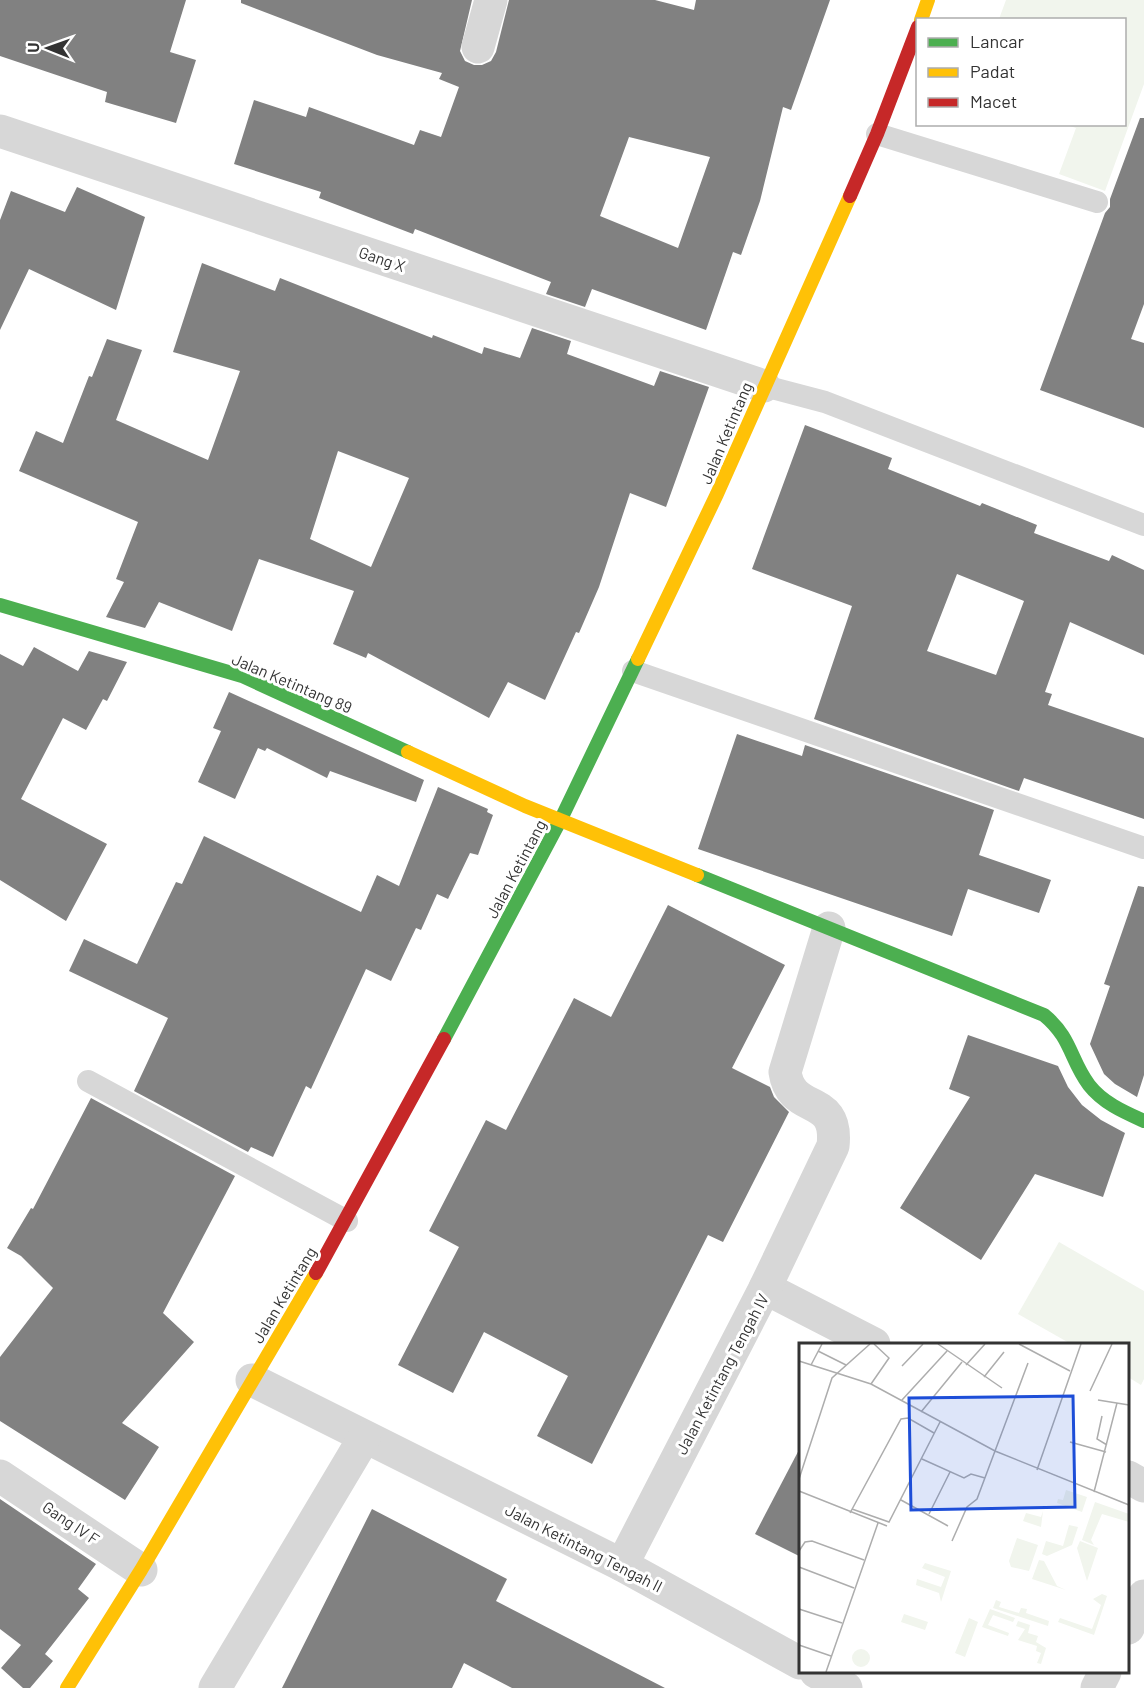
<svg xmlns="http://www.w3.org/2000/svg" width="1144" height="1688" font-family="Barlow,sans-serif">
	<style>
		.green { fill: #f1f5ed }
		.building { fill: #818181; fill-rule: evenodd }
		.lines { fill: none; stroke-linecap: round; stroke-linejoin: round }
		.lane { stroke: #d7d7d7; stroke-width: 22 }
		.street { stroke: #d7d7d7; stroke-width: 33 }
		.fast { stroke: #4caf50; stroke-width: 14 }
		.slow { stroke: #ffc107; stroke-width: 14 }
		.jam { stroke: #c62828; stroke-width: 14 }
		.labels { text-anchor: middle; stroke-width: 6; stroke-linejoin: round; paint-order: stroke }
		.street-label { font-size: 16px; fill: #333; stroke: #fff }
		.inset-road { fill: none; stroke: #adadad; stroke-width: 1.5 }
		.view { fill: #1d4ed8; fill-opacity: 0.15; stroke: #1d4ed8; stroke-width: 3 }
		.inset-edge { fill: none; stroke: #333; stroke-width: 3 }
	</style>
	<rect width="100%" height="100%" fill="#fff"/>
	<g class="green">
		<path d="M1006,0H1144V84L1105,191L1059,174L1076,128L1067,125L1124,124V20L999,19Z"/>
		<path d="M1059,1242L1144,1291V1379L1141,1385L1128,1377V1344H1071L1018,1314Z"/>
	</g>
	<g class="building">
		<path d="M0,0H186L170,52L196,60L176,123L105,102L107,92L0,56Z"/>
		<path d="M241,0H472L460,51L465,61L474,65H482L491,61L496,52L509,0H655L694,10L696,0H830L791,110L783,107L760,201L741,255L733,252L706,330L592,289L585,307L546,294L551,282L415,229L413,234L319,198L321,192L234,164L254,100L306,117L309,107L414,145L420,130L441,137L459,87L439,79L442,73L377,55L241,3ZM629,137L710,157L678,248L600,216Z"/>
		<path d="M1140,118H1144V304L1131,339L1144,343V428L1040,390L1105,213L1110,207V199Z"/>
		<path d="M77,187L145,217L116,310L29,269L0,330V220L11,191L65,212Z"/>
		<path d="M202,263L275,291L280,278L432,338L433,335L482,354L484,347L520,358L532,328L571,341L567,354L654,386L660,371L709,387L666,507L630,493L599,587L579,633L576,632L545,700L508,682L489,718L368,653L366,658L333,644L354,591L259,559L232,631L159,602L145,628L106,617L124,582L116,579L138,522L19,471L36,431L63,443L89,376L92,377L107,339L142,350L116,420L208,460L240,371L173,352ZM338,451L409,478L371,567L310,539Z"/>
		<path d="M805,425L892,458L888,469L980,506L982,503L1037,525L1034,533L1109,561L1112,555L1144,570V655L1070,622L1045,692L1052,694L1048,705L1144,738V819L1024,778L1019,791L814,719L852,606L752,569ZM957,574L1024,601L996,675L927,651Z"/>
		<path d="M34,647L78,671L89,651L127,662L107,701L103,699L86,730L63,718L21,799L107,844L66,921L0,880V654L23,666Z"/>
		<path d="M229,692L424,780L416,802L330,771L327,778L267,748L265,751L258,748L235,799L198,782L221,731L213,728Z"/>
		<path d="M737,734L802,756L805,745L994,810L979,855L1051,880L1039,913L968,889L952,936L698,849Z"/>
		<path d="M438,787L488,809L487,812L493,815L478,855L470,853L448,899L437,894L421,930L416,928L391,981L366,969L311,1089L306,1086L273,1157L251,1147L248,1152L134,1091L168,1018L69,971L84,939L137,964L176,882L182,884L204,836L361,912L377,875L399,886Z"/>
		<path d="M1138,886L1144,887V1075L1137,1097L1115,1084L1104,1074L1090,1044L1110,986L1104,984Z"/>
		<path d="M668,905L785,965L732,1068L770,1087L774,1097L789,1112L723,1242L708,1235L592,1464L537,1436L568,1376L484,1332L453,1393L398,1365L459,1247L429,1231L486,1120L506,1130L574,998L611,1017Z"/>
		<path d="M968,1035L1058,1066L1068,1087L1082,1105L1101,1120L1125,1133L1103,1197L1035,1174L981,1260L900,1208L970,1097L949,1089Z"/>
		<path d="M91,1098L235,1176L163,1313L194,1342L122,1423L159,1447L125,1500L0,1421V1357L53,1288L21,1256L7,1248L31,1208L33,1209Z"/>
		<path d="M801,1446V1557L755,1534Z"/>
		<path d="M0,1499L96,1564L78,1589L89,1598L45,1654L53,1661L30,1688H23L1,1668L21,1645L0,1629Z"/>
		<path d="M372,1509L507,1579L496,1601L665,1688H512L464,1663L452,1688H282Z"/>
	</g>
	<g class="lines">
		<g class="lane">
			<path d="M877,134L1097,202"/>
			<path d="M764,386L825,402L1144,525"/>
			<path d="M633,671L1144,848"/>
			<path d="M88,1081L347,1221"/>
		</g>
		<g class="street">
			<path d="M478,47L491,0"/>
			<path d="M0,131L764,386"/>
			<path d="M765,1288L874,1344"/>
			<path d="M252,1380L622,1565L800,1663"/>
			<path d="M0,1476L141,1570"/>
			<path d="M1128,1477L1144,1486"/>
			<path d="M622,1565L765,1288L833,1146C839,1092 791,1116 785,1072L829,928"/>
			<path d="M1128,1628L1144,1596"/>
			<path d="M816,1672L846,1688"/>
			<path d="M215,1688L364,1438"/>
			<path d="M1097,1688L1105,1672"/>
		</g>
		<g class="fast">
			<path d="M0,605L242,676L408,752"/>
			<path d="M697,875L1044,1015C1072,1038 1070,1060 1089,1085C1103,1103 1124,1112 1144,1121"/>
			<path d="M444,1039L561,819L638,659"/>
		</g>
		<g class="slow">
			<path d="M921,20L928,0"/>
			<path d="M638,659L717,494L850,196"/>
			<path d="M408,752L525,806L697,875"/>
			<path d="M67,1688L141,1570L316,1273"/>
		</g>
		<g class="jam">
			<path d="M850,196L877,134L918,27"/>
			<path d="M316,1273L444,1039"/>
		</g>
	</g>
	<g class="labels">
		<g class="street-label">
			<text transform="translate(382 259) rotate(19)" y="6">Gang X</text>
			<text transform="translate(726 433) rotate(-67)" y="6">Jalan Ketintang</text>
			<text transform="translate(292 683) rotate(23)" y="6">Jalan Ketintang 89</text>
			<text transform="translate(516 869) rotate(-62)" y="6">Jalan Ketintang</text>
			<text transform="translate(284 1295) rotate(-59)" y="6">Jalan Ketintang</text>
			<text transform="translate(722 1374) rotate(-62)" y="6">Jalan Ketintang Tengah IV</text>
			<text transform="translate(71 1523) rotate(34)" y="6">Gang IV F</text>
			<text transform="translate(584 1548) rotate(27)" y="6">Jalan Ketintang Tengah II</text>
		</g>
	</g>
	<g transform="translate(799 1343)">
		<rect width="330" height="330" fill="#fff"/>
		<path d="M267,147L288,154L283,169L258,160L259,156L264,157ZM296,159L330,171V179L303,171L292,197L295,202L283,197ZM244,168L242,184L224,178L227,170L242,174ZM270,182L279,184L273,202L248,213L243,211L247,198L264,203ZM218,195L239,202L230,228L212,224L210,218ZM281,198L299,205L288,238L278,205ZM240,217L245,218L258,243L267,247L233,236ZM126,220L152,228L142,259L140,250L117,242L118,236L142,244L146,234L123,225ZM303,251L308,253L295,292L259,279L261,275L293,286L302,262L294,256ZM197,257L202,259L200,264L220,270L222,265L228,266L227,270L250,278L249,283L194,265ZM191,266L216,275L214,279L194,272L189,282L210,290L209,293L183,284ZM105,271L129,279L126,287L102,279ZM170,275L179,279L166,314L156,310ZM219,278L231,282L229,290L239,293L237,299L247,305L242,321L238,320L242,310L237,308L238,303L219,297L226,286L217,283ZM53 315a9 9 0 1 1 18 0a9 9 0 1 1-18 0Z" fill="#f1f5ed"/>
		<path class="inset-road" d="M139,1L203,45M220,1L271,28M19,8L47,22M0,18L72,41L196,108L330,162M12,22L23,1M167,22L186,1M103,23L124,1M185,34L205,9M72,41L90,15L75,1M291,48L313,1M103,57L148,8M299,57L330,62M122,69L163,19M303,73L298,96L308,102M271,99L307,109M123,116L165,135L172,131L186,135M238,127L282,1M0,136L33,35L71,1M0,148L88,183M295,149L318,60M102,157L149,183M53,166L90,179L141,79M51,170L102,76L109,75L135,90M130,171L151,129M153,198L168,164L178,156L229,20M0,208L6,199L13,198L65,217M0,224L55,245M0,266L43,280M0,302L32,313M27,329L79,180"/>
		<path class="view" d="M274,53L276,164L112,167L110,55Z"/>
		<rect width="330" height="330" class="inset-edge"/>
	</g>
	<rect x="916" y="18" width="210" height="108" fill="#ffffff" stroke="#adadad" stroke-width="1.5"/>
	<rect x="928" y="38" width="30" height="9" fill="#4caf50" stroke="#adadad" stroke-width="1.5"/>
	<text x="970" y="48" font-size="18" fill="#333333">Lancar</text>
	<rect x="928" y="68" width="30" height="9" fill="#ffc107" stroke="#adadad" stroke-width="1.5"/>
	<text x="970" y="78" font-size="18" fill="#333333">Padat</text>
	<rect x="928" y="98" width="30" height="9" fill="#c62828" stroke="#adadad" stroke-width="1.5"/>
	<text x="970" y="108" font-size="18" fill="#333333">Macet</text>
	<g transform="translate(48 48) rotate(271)" stroke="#ffffff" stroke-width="4.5" paint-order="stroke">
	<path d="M0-4.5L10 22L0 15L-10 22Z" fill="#333333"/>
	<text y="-9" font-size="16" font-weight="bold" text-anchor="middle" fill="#333333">U</text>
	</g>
</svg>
